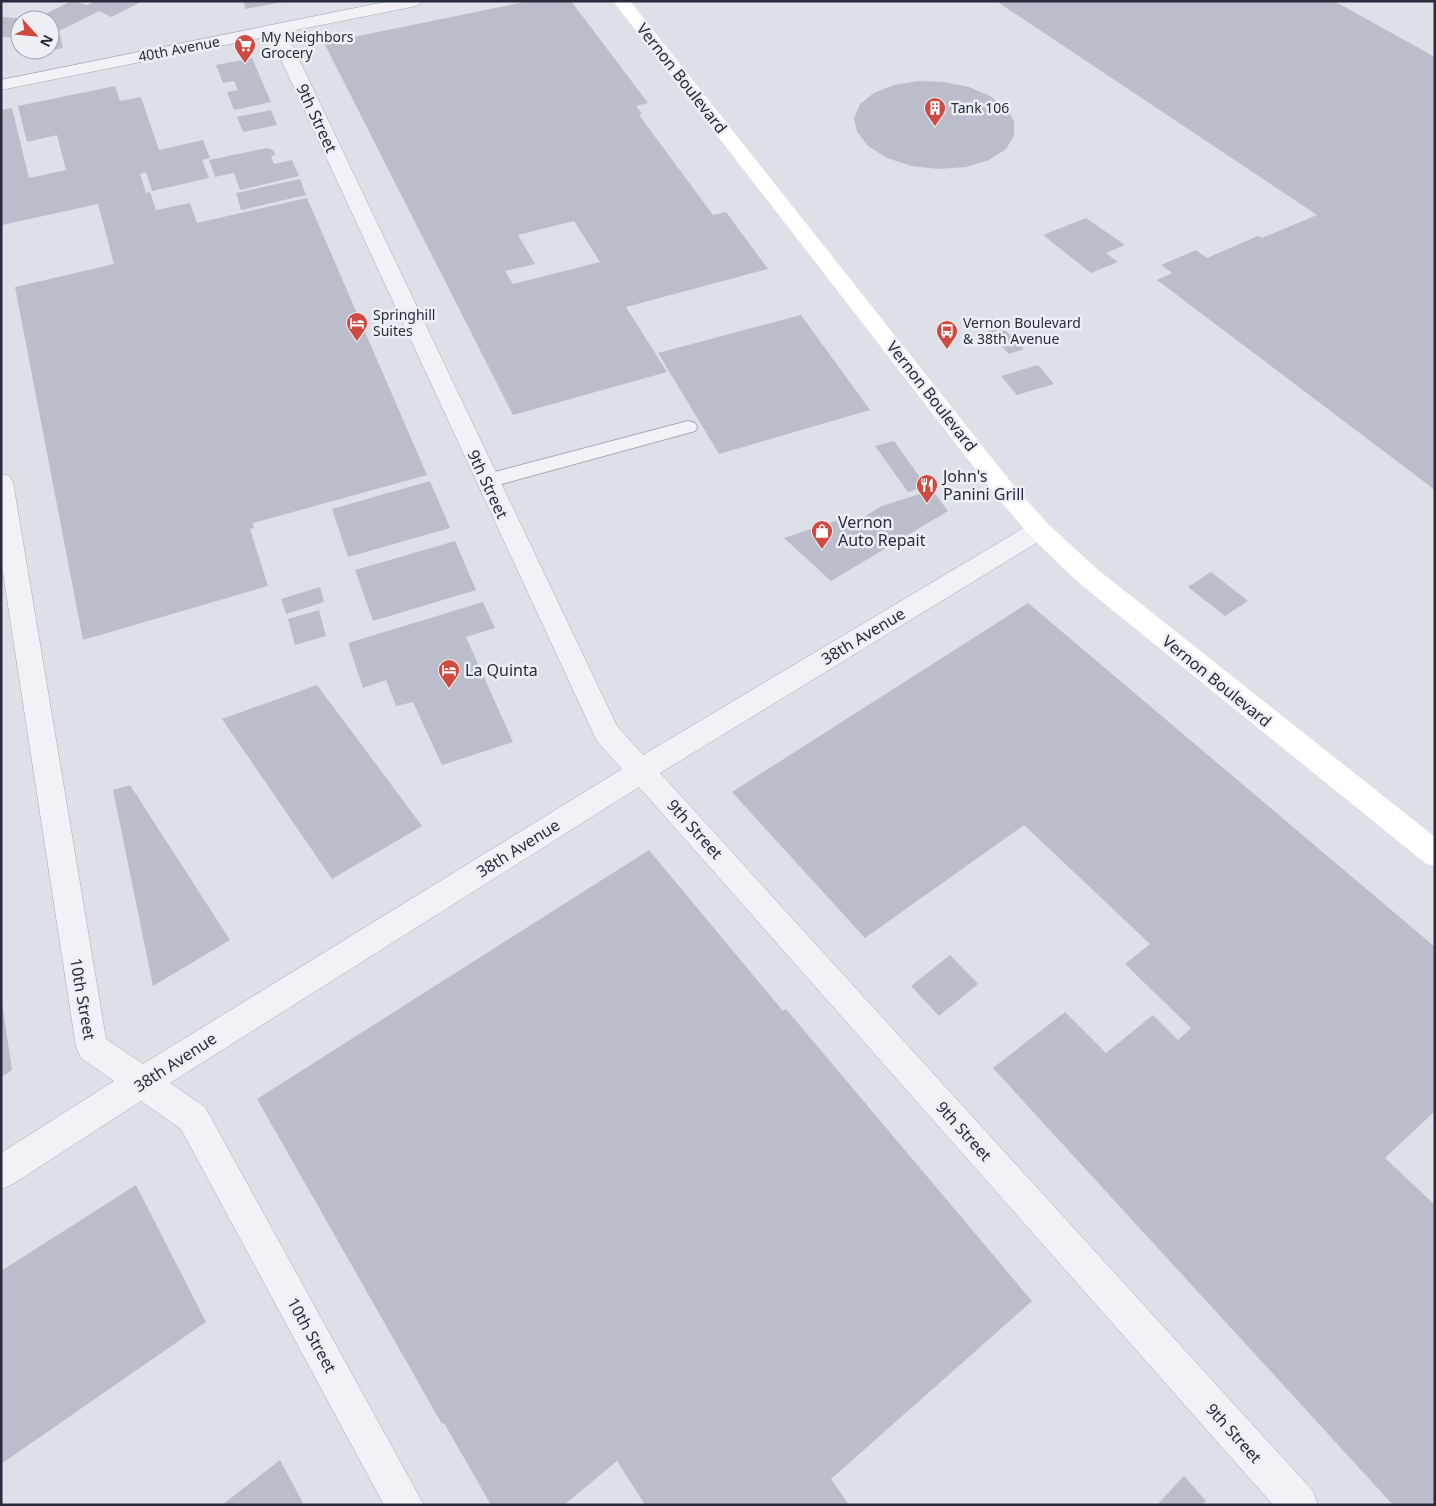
<svg xmlns="http://www.w3.org/2000/svg" width="1436" height="1506" font-family="'Noto Sans',sans-serif">
	<style>
		.building { fill: #bbbeca; fill-rule: evenodd }
		.lines { fill: none; stroke-linecap: round; stroke-linejoin: round }
		.service-casing { stroke: #a7aab5; stroke-width: 2 }
		.minor-casing { stroke: #a7aab5; stroke-width: 1 }
		.service { fill: #f1f1f6; fill-rule: evenodd }
		.minor { fill: #f1f1f6; fill-rule: evenodd }
		.secondary { fill: #fff; fill-rule: evenodd }
		.labels { text-anchor: middle; stroke-width: 5; stroke-linejoin: round; paint-order: stroke }
		.far-poi-label { font-size: 14px; fill: #272b3e; stroke: #edeff5; text-anchor: start }
		.far-street-label { font-size: 14px; fill: #272b3e; stroke: #edeff5 }
		.street-label { font-size: 16px; fill: #272b3e; stroke: #edeff5 }
		.poi-label { font-size: 16px; fill: #272b3e; stroke: #edeff5; text-anchor: start }
	</style>
	<rect width="100%" height="100%" fill="#dee0e8"/>
	<g class="building">
		<path d="M72,1L87,5L96,1H143L111,17L99,11L59,31L63,48L50,51V20H32Z"/>
		<path d="M243,1H282V2L246,9Z"/>
		<path d="M529,1H571L648,103L636,106L642,114L639,115L713,215L726,212L768,269L626,307L667,372L513,415L324,43ZM574,221L600,262L513,284L505,271L535,264L518,235Z"/>
		<path d="M996,1H1334L1435,57V490L1157,280L1172,273L1161,265L1196,250L1207,258L1258,236L1262,238L1317,215Z"/>
		<path d="M1,17L29,19L20,20V38L1,37Z"/>
		<path d="M22,50H48V51L23,56Z"/>
		<path d="M252,58L271,102L234,110L227,92L238,90L234,81L223,83L216,65Z"/>
		<path d="M918,81L944,82L969,87L990,96L1006,108L1014,121V136L1006,149L989,160L966,167L939,169L911,166L887,158L868,146L857,132L854,118L860,104L874,93L894,85Z"/>
		<path d="M115,86L120,101L141,97L159,150L203,140L210,158L202,160L209,178L152,191L146,172L140,174L146,193L150,192L156,210L190,203L197,223L307,198L427,475L253,523L254,528L250,529L268,586L83,640L15,287L114,264L98,204L2,225L1,110L12,108L29,178L66,170L57,135L27,142L18,106Z"/>
		<path d="M271,110L277,125L243,132L237,117Z"/>
		<path d="M267,148L273,150L275,154L271,157L274,164L292,160L299,176L240,190L234,173L215,177L209,160Z"/>
		<path d="M300,179L306,195L241,210L236,193Z"/>
		<path d="M1086,218L1125,245L1106,253L1118,262L1091,273L1043,235Z"/>
		<path d="M801,315L870,410L719,454L658,353Z"/>
		<path d="M992,317L1024,349L1009,354L978,321Z"/>
		<path d="M1038,365L1054,384L1017,395L1001,376Z"/>
		<path d="M894,441L926,486L908,492L875,446Z"/>
		<path d="M430,481L450,528L348,557L332,509Z"/>
		<path d="M932,490L948,511L831,581L784,538L847,517L854,523L882,506Z"/>
		<path d="M455,541L476,590L373,621L355,570Z"/>
		<path d="M1211,572L1248,601L1225,616L1188,587Z"/>
		<path d="M320,587L324,602L286,614L281,599Z"/>
		<path d="M483,602L495,628L466,637L513,742L442,765L413,702L396,706L386,680L363,688L348,643Z"/>
		<path d="M1028,603L1435,947V1111L1385,1158L1435,1205V1505H1393L993,1068L1065,1012L1106,1053L1153,1015L1178,1040L1191,1028L1125,964L1150,944L1024,825L865,938L732,792Z"/>
		<path d="M319,610L326,636L295,645L288,619Z"/>
		<path d="M317,685L422,826L332,879L222,719Z"/>
		<path d="M130,785L230,940L153,986L113,790Z"/>
		<path d="M649,850L783,1011L786,1009L1032,1301L831,1479L849,1505H645L617,1461L564,1505H491L444,1423L442,1424L257,1099Z"/>
		<path d="M950,955L978,984L939,1016L911,986Z"/>
		<path d="M1,996L12,1070L1,1077Z"/>
		<path d="M136,1185L206,1322L1,1464V1271Z"/>
		<path d="M280,1460L304,1505H222Z"/>
		<path d="M1184,1476L1206,1501L1202,1505H1157Z"/>
	</g>
	<g class="lines">
		<g class="service-casing">
			<path id="service" d="M688,421L695,423L697,427L695,431L487,488L480,486L477,481L480,476L487,474Z"/>
		</g>
		<g class="minor-casing">
			<path id="minor" d="M390,1H424L416,6L286,32L617,726L643,755L1030,524L1039,521L1048,524L1051,530L1048,536L660,773L1313,1491L1318,1505H1273L639,787L170,1083L205,1107L424,1505H384L181,1129L141,1101L13,1184L1,1189V1153L114,1081L81,1058L76,1047L1,560V474L9,476L13,482L106,1039L143,1064L622,769L597,741L593,733L270,36L1,90V80Z"/>
		</g>
		<use href="#service" class="service"/>
		<use href="#minor" class="minor"/>
		<path class="secondary" d="M613,1H630L1014,486L1048,524L1097,569L1435,837V866L1425,863L1079,583L1030,536L998,498Z"/>
	</g>
	<defs>
		<g id="supermarket-pin" transform="scale(1.125)"><path d="M0 17L-7.5 6A9.5 9.5 0 1 1 7.5 6Z" fill="#ce4b42" stroke="#edeff5"/><path d="M-6-5.5h2.5l.6 2H6L4.5 2H-2.5L-4.4-4H-6ZM-1.5 3.2a1.3 1.3 0 1 0 .1 0ZM3 3.2a1.3 1.3 0 1 0 .1 0Z" fill="#fff"/></g>
		<g id="building-pin" transform="scale(1.125)"><path d="M0 17L-7.5 6A9.5 9.5 0 1 1 7.5 6Z" fill="#ce4b42" stroke="#edeff5"/><path d="M-4-6H4V6H1V3H-1V6H-4ZM-2.5-4.3h1.7v1.8h-1.7ZM.8-4.3h1.7v1.8H.8ZM-2.5-1h1.7V.8h-1.7ZM.8-1h1.7V.8H.8Z" fill="#fff"/></g>
		<g id="hotel-pin" transform="scale(1.125)"><path d="M0 17L-7.5 6A9.5 9.5 0 1 1 7.5 6Z" fill="#ce4b42" stroke="#edeff5"/><path d="M-6-4.5h1.5V1H6V5H4.5V3h-9V5H-6ZM-4 0a1.8 1.8 0 1 1 3.6 0ZM.5 0V-2.5h3Q6-2.5 6 0Z" fill="#fff"/></g>
		<g id="bus-pin" transform="scale(1.125)"><path d="M0 17L-7.5 6A9.5 9.5 0 1 1 7.5 6Z" fill="#ce4b42" stroke="#edeff5"/><path d="M-5-6H5V4H4V6H2V4H-2V6H-4V4H-5ZM-3.5-4V0h7V-4ZM-3.5 1.2v1.5H-2V1.2ZM2 1.2v1.5H3.5V1.2Z" fill="#fff"/></g>
		<g id="restaurant-pin" transform="scale(1.125)"><path d="M0 17L-7.5 6A9.5 9.5 0 1 1 7.5 6Z" fill="#ce4b42" stroke="#edeff5"/><path d="M-5-6h1v4h1v-4h1v4h1v-4h1v5L-1.5 .5V6h-2V.5L-5-1ZM5-6V6H3V1.5H1.5Q1.5-4 5-6Z" fill="#fff"/></g>
		<g id="shop-pin" transform="scale(1.125)"><path d="M0 17L-7.5 6A9.5 9.5 0 1 1 7.5 6Z" fill="#ce4b42" stroke="#edeff5"/><path d="M-5-2.5h2.3a2.7 3.5 0 0 1 5.4 0H5L5.5 6h-11ZM-1.5-2.5h3a1.5 2.3 0 0 0-3 0Z" fill="#fff"/></g>
	</defs>
	<g fill-rule="evenodd">
		<use href="#supermarket-pin" x="245" y="45"/>
		<use href="#building-pin" x="935" y="108"/>
		<use href="#hotel-pin" x="357" y="323"/>
		<use href="#bus-pin" x="947" y="331"/>
		<use href="#restaurant-pin" x="927" y="485"/>
		<use href="#shop-pin" x="822" y="531"/>
		<use href="#hotel-pin" x="449" y="670"/>
	</g>
	<g class="labels">
		<g class="far-poi-label">
			<text x="261" y="42">My Neighbors<tspan x="261" dy="16">Grocery</tspan></text>
			<text x="951" y="113">Tank 106</text>
			<text x="373" y="320">Springhill<tspan x="373" dy="16">Suites</tspan></text>
			<text x="963" y="328">Vernon Boulevard<tspan x="963" dy="16">&amp; 38th Avenue</tspan></text>
		</g>
		<g class="far-street-label">
			<text transform="translate(179 49) rotate(-11)" y="5">40th Avenue</text>
		</g>
		<g class="street-label">
			<text transform="translate(682 78) rotate(52)" y="6">Vernon Boulevard</text>
			<text transform="translate(317 118) rotate(65)" y="6">9th Street</text>
			<text transform="translate(932 396) rotate(52)" y="6">Vernon Boulevard</text>
			<text transform="translate(488 484) rotate(65)" y="6">9th Street</text>
			<text transform="translate(863 636) rotate(-31)" y="6">38th Avenue</text>
			<text transform="translate(1217 681) rotate(39)" y="6">Vernon Boulevard</text>
			<text transform="translate(695 829) rotate(48)" y="6">9th Street</text>
			<text transform="translate(518 848) rotate(-32)" y="6">38th Avenue</text>
			<text transform="translate(83 999) rotate(80)" y="6">10th Street</text>
			<text transform="translate(175 1062) rotate(-33)" y="6">38th Avenue</text>
			<text transform="translate(964 1131) rotate(48)" y="6">9th Street</text>
			<text transform="translate(312 1335) rotate(61)" y="6">10th Street</text>
			<text transform="translate(1234 1433) rotate(48)" y="6">9th Street</text>
		</g>
		<g class="poi-label">
			<text x="943" y="482">John's<tspan x="943" dy="18">Panini Grill</tspan></text>
			<text x="838" y="528">Vernon<tspan x="838" dy="18">Auto Repait</tspan></text>
			<text x="465" y="676">La Quinta</text>
		</g>
	</g>
	<rect width="1436" height="1506" fill="none" stroke="#272b3e" stroke-width="5"/>
	<g transform="translate(35 35) rotate(117)"><circle r="24" fill="#edeff5" stroke="#9ea1ac"/>
	<path d="M0-4L9 19L0 12L-9 19Z" fill="#ce4b42"/>
	<text y="-8" font-size="14" font-weight="bold" text-anchor="middle" fill="#272b3e">N</text>
	</g>
</svg>
